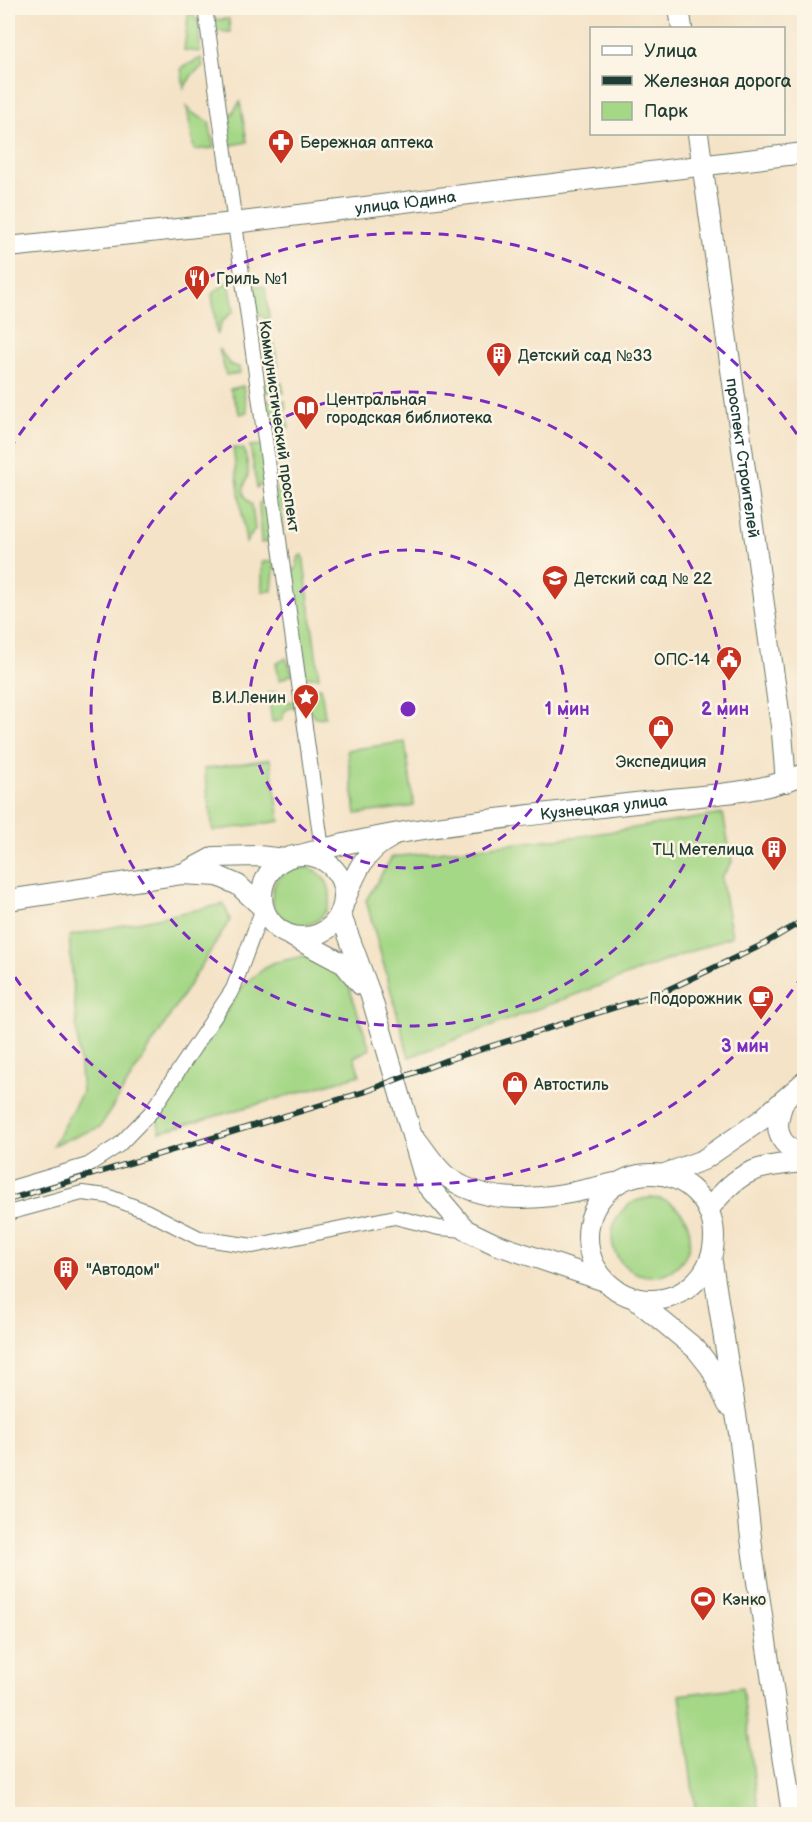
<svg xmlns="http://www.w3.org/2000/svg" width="812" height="1822" font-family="'Balsamiq Sans',sans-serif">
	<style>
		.green { fill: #a4d786; stroke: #628a5d; stroke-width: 1.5 }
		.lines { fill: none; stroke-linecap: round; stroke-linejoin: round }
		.street-casing { stroke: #6a7767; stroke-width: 16 }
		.secondary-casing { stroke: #6a7767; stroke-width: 22 }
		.street { stroke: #fff; stroke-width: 14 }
		.secondary { stroke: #fff; stroke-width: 20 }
		.rail-casing { stroke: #1f3d34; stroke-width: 6 }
		.rail { stroke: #fcf5e5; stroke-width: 4; stroke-dasharray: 11; stroke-linecap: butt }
		.ring { fill: none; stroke: #7b2cbf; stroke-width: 3; stroke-dasharray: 10 8 }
		.labels { text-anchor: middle; stroke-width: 5; stroke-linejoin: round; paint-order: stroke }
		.poi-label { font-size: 16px; fill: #1f3d34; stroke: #fcf5e5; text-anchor: start }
		.street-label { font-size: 16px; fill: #1f3d34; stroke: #fcf5e5 }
		.centre { fill: #7b2cbf; stroke: #fcf5e5; stroke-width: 3 }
		.ring-label { font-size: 18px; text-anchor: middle; font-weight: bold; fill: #7b2cbf; stroke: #fcf5e5; stroke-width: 5; stroke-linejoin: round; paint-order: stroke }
	</style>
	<rect width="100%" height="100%" fill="#fcf5e5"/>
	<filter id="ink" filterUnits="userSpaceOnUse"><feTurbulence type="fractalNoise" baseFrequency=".0167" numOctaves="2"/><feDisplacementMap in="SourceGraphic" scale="12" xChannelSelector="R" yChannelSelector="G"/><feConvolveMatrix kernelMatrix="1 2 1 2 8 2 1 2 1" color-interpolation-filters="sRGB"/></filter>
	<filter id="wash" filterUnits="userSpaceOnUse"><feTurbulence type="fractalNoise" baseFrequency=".008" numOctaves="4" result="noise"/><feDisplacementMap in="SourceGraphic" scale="24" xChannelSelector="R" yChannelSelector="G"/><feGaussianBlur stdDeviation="1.35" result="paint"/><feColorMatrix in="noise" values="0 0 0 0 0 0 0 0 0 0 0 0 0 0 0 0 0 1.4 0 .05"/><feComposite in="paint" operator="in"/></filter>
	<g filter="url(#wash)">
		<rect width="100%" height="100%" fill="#f4e3c7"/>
		<g class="green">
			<path d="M189,9L199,23L200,52L184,50Z"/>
			<path d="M229,19L230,32L211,31L209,20Z"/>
			<path d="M201,58L203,66L192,75L184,88L181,68Z"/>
			<path d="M240,102L247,142L227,146L223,121L229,118Z"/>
			<path d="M187,107L194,114L209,122L214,148L194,150Z"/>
			<path d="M229,281L234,311L222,321L217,335L212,294Z"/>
			<path d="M245,282L265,287L270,325L264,317L250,311Z"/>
			<path d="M274,344L278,366L264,362Z"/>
			<path d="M219,349L231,365L239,367L240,373L226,375Z"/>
			<path d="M261,382L282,383L284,393L262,392Z"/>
			<path d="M243,386L247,412L240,414L230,389Z"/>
			<path d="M256,400L285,401L286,410L257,413Z"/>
			<path d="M286,417L289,428L265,427L264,418Z"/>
			<path d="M263,445L273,472L257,488L250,446Z"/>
			<path d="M233,448L244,449C245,455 248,462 248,469C250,486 234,487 252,505L255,529L246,543Z"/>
			<path d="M280,488L283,522L281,539L261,543L259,503Z"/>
			<path d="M303,555L319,677H305L291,573L296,568L299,556Z"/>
			<path d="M262,562H275L272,591H262Z"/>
			<path d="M286,658L293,674L280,680L276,664Z"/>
			<path d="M321,687L325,717L315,718C308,704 296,701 284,712L282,720L272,722L268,693L276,692L281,699L290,702L310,697L313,688Z"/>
			<path d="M405,742L414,806L356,814L347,750Z"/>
			<path d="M270,759L280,821L213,831L204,769Z"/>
			<path d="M723,814L732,862L721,878L732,936L409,1057L366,900L392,857L582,836Z"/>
			<circle cx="301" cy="896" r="29"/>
			<path d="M224,904L230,920L100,1127L53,1145L82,1092L69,936Z"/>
			<path d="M304,956L328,961L345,975L370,1049L354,1057L360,1075L160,1132L157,1118L245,983L272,963Z"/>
			<circle cx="651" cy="1237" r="39"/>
			<path d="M742,1687L759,1814H696L680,1695Z"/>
		</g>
	</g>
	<g filter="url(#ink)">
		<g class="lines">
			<g class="street-casing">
				<g id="street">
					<path d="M205,8L322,849"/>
					<path d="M8,1189L88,1165L119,1145L151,1112L233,989L263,908"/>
					<path d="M8,1213L82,1193L107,1196L146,1211L199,1238L253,1246L395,1217L439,1228L466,1230"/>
				</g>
			</g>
			<g class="secondary-casing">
				<g id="secondary">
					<path d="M679,8L682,28"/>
					<path id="s1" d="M698,134L782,733L786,782"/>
					<path id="s2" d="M8,247L234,223L804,153"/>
					<path id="s3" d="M300,855C415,823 534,816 652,801C700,795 761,794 804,774"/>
					<circle cx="303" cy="896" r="41"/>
					<path d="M184,873L214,857L258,856L285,859"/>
					<path d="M8,900L181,874L218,876L238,885L263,908"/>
					<path d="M344,902C355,875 363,852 390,838"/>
					<path d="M340,913L371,996L426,1183L466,1230L495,1244L605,1281"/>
					<path d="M293,937L344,964L361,985"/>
					<path d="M785,1099C773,1126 775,1144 804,1156"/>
					<path d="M416,1139C426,1151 436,1169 449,1178C496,1212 564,1195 615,1183"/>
					<circle cx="651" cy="1237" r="63"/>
					<path d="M662,1175L703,1160L761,1120L804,1082"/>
					<path d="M708,1210C741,1169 753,1167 804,1162"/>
					<path d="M711,1256L739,1433L753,1555L792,1814"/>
					<path d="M634,1298L696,1349L711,1368L728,1405"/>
				</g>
			</g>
			<use href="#street" class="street"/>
			<use href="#secondary" class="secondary"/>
			<g class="rail-casing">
				<path id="rail" d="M8,1200L364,1092L447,1060L661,993L762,945L804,920"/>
			</g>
			<use href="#rail" class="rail"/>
		</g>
	</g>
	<g class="ring">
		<circle cx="408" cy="709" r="159"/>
		<circle cx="408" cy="709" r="317"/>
		<path d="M803 975A476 476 0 0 1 9 968M9 450A476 476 0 0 1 803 443"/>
	</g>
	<defs>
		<g id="pharmacy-pin" transform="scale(1.35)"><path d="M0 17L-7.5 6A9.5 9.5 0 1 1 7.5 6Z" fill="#c8321e" stroke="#fcf5e5"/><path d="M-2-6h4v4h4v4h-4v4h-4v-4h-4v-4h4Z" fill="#fff"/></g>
		<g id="restaurant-pin" transform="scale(1.35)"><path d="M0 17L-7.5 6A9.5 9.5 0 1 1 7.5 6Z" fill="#c8321e" stroke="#fcf5e5"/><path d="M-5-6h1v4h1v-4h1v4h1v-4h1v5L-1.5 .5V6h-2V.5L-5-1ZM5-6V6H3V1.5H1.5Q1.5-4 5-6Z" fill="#fff"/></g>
		<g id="building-pin" transform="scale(1.35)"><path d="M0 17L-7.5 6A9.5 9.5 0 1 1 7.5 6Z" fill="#c8321e" stroke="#fcf5e5"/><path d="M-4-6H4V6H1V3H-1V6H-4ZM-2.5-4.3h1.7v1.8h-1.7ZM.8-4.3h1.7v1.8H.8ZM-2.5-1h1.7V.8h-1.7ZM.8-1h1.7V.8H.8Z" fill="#fff"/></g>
		<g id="library-pin" transform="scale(1.35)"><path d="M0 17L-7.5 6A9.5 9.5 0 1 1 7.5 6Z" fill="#c8321e" stroke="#fcf5e5"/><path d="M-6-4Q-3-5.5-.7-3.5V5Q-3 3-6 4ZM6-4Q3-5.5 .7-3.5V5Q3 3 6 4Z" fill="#fff"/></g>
		<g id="school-pin" transform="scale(1.35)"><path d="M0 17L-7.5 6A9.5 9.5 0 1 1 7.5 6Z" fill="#c8321e" stroke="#fcf5e5"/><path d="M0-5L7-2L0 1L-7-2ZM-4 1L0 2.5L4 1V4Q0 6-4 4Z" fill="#fff"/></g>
		<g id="civic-pin" transform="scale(1.35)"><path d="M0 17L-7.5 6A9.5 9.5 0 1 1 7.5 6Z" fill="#c8321e" stroke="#fcf5e5"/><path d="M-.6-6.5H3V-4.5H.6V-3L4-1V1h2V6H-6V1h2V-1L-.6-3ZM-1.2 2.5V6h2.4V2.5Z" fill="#fff"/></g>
		<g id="sight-pin" transform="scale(1.35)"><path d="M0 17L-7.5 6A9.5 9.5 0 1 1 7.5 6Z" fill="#c8321e" stroke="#fcf5e5"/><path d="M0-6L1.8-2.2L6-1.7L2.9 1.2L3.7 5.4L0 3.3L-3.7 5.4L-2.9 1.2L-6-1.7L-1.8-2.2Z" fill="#fff"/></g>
		<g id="shop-pin" transform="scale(1.35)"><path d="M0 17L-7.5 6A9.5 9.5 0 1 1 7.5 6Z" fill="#c8321e" stroke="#fcf5e5"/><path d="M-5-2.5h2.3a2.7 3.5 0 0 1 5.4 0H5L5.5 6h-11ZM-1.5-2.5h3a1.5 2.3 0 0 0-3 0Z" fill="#fff"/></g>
		<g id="cafe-pin" transform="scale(1.35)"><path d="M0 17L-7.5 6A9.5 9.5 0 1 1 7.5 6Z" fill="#c8321e" stroke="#fcf5e5"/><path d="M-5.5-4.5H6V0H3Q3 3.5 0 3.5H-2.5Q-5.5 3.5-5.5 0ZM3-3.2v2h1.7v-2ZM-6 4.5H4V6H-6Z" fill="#fff"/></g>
		<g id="stadium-pin" transform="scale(1.35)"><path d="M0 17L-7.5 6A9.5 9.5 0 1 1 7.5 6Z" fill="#c8321e" stroke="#fcf5e5"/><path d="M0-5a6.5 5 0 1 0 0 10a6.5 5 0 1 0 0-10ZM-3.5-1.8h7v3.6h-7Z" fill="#fff"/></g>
	</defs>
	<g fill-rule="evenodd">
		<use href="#pharmacy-pin" x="281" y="142"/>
		<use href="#restaurant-pin" x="197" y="278"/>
		<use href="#building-pin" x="499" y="355"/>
		<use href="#library-pin" x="306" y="408"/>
		<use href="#school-pin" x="555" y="578"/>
		<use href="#civic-pin" x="729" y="659"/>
		<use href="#sight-pin" x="306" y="697"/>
		<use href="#shop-pin" x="661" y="728"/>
		<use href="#building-pin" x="774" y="849"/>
		<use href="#cafe-pin" x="761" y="998"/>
		<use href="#shop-pin" x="515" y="1084"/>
		<use href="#building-pin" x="66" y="1269"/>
		<use href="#stadium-pin" x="703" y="1599"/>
	</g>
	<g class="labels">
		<g class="poi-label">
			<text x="300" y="148">Бережная аптека</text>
			<text x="216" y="284">Гриль №1</text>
			<text x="518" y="361">Детский сад №33</text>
			<text x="326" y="405">Центральная<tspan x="326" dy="18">городская библиотека</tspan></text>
			<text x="574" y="584">Детский сад № 22</text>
			<text x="710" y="665" text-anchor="end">ОПС-14</text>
			<text x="286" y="703" text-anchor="end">В.И.Ленин</text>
			<text x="661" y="767" text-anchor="middle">Экспедиция</text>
			<text x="754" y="855" text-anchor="end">ТЦ Метелица</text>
			<text x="742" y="1004" text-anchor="end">Подорожник</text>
			<text x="534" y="1090">Автостиль</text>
			<text x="86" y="1275">"Автодом"</text>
			<text x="722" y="1605">Кэнко</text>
		</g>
		<g class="street-label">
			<text dy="6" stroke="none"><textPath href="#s2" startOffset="400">улица Юдина</textPath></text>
			<text transform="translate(280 426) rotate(82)" y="6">Коммунистический проспект</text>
			<text dy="6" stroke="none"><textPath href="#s1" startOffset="327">проспект Строителей</textPath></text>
			<text dy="6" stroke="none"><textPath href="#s3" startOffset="308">Кузнецкая улица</textPath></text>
		</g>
	</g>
	<circle cx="408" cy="709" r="9" class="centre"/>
	<g class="ring-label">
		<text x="567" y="715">1 мин</text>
		<text x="725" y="715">2 мин</text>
		<text x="745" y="1052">3 мин</text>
	</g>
	<rect width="812" height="1822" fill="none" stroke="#fcf5e5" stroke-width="30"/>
	<rect x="590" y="27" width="195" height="108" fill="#fcf5e5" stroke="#a4ab9e" stroke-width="1.5"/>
	<rect x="602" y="46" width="30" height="9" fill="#ffffff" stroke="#a4ab9e" stroke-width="1.5"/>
	<text x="644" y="57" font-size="18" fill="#1f3d34">Улица</text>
	<rect x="602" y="76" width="30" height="9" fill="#1f3d34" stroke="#a4ab9e" stroke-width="1.5"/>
	<text x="644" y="87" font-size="18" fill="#1f3d34">Железная дорога</text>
	<rect x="602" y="102" width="30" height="18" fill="#a4d786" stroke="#a4ab9e" stroke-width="1.5"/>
	<text x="644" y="117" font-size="18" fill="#1f3d34">Парк</text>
</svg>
